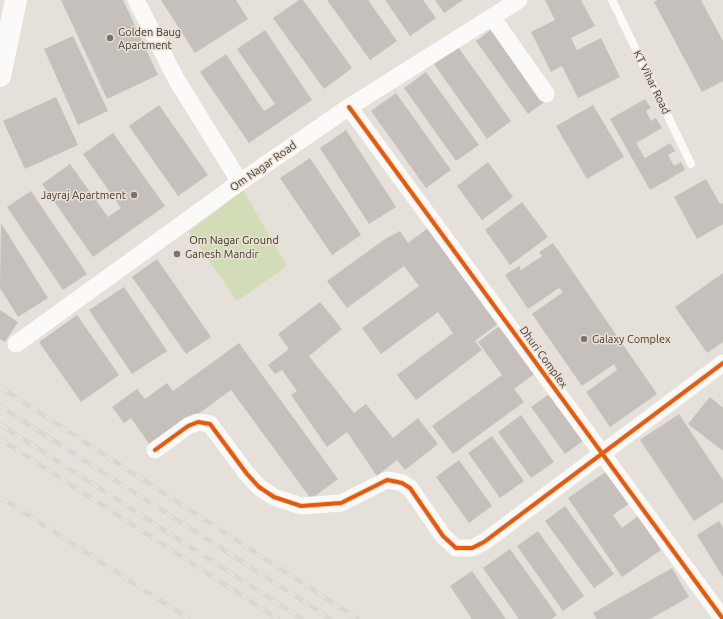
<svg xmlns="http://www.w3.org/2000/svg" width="723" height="619" font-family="Ubuntu,sans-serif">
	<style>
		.green { fill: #d2dcb7 }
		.building { fill: #c5c0bb }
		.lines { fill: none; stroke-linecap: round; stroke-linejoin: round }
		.lane { stroke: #fbfaf9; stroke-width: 8 }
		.street { stroke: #fbfaf9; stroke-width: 17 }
		.primary { stroke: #fbfaf9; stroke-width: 22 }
		.rail-casing { stroke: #d8d7d4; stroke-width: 4.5 }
		.rail { stroke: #ece0d4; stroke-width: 3; stroke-dasharray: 9; stroke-linecap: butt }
		.cycleway-casing { stroke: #ece0d4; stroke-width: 6 }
		.cycleway { stroke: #e8590c; stroke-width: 4 }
		.poi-dot { fill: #79746f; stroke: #ece0d4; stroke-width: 1.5 }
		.labels { text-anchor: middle; stroke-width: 3; stroke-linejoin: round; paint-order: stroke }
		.poi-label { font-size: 11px; fill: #3f3a35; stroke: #ece0d4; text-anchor: start }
		.street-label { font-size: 11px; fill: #3f3a35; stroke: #ece0d4 }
		.park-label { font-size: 11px; fill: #2a3510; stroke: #ece0d4 }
	</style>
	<rect width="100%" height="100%" fill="#e6e0da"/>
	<path class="green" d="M243,190L287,266L237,301L189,232Z"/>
	<g class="building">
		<path d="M61,0H123L158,75L107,99Z"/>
		<path d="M161,0H236L248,19L195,53Z"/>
		<path d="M299,0H303L352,68L324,89L273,18Z"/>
		<path d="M327,0H368L397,41L370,60Z"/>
		<path d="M385,0H423L436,18L410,36Z"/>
		<path d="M435,0H463L444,13Z"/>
		<path d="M545,0H581L595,26L571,38L577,50L601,38L620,77L578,98L562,66L551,72L531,32L555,20Z"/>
		<path d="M657,0H701L723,41V81L702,92L654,2Z"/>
		<path d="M495,27L547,100L528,114L476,41Z"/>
		<path d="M265,30L312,100L249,143L200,72L226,54L264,111L275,104L237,49Z"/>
		<path d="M73,36L108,111L78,125L44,49Z"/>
		<path d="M458,47L511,121L487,139L434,64Z"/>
		<path d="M426,72L479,145L456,161L404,88Z"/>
		<path d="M396,93L451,170L426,188L371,111Z"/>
		<path d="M56,97L78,145L25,169L3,121Z"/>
		<path d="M645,99L651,108L646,111L651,121L656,118L662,128L636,143L645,158L670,143L675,151L668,155L674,166L681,162L685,170L650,190L610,119Z"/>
		<path d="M159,105L208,175L178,196L129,126Z"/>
		<path d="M593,105L624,157L587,179L556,126Z"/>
		<path d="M346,130L396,207L369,224L320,148Z"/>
		<path d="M113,133L165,206L93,257L42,184L70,164L108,217L121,208L83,154Z"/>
		<path d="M310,158L361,235L332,255L280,178Z"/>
		<path d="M488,162L513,197L482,220L457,186Z"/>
		<path d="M706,179L720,204L723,203V224L697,239L674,197Z"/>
		<path d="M31,191L87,274L63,290L7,207Z"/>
		<path d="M522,202L548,237L510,265L485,230Z"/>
		<path d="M1,223L48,298L18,317L0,288Z"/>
		<path d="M428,228L499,323L475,341L482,350L416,400L397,375L453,333L438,312L381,354L362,328L419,286L404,266L347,308L327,281L385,239L400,231L408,243Z"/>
		<path d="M553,243L657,394L610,427L586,392L617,370L614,364L582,386L532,314L563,292L559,288L528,309L505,275L519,266L521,270L542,256L539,252Z"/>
		<path d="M157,259L211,337L186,354L132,277Z"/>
		<path d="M723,273V342L707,353L675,307Z"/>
		<path d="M124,287L167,351L132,374L89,310Z"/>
		<path d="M320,302L342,329L309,356L354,413L366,404L393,438L418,418L438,444L405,470L397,460L377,476L347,432L327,447L291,395L297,391L282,370L275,374L268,365L289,349L278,334Z"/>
		<path d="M0,310L18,322L5,342L0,339Z"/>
		<path d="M77,315L119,375L81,402L39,342Z"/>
		<path d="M502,324L537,372L514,389L524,402L453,454L432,426L502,375L478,342Z"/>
		<path d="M239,343L338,479L311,499L231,390L152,448L131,418L124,423L112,407L137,389L145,399L167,383L173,391Z"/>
		<path d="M555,390L588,437L565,454L531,407Z"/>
		<path d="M710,397L723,408V451L688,424Z"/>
		<path d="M679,414L723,480V502L694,521L640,440Z"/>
		<path d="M521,415L554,462L531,478L498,432Z"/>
		<path d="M492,436L524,481L500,498L468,453Z"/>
		<path d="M459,460L492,506L469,523L436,477Z"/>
		<path d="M607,471L630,503L613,515L622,528L638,516L661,550L622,577L568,498Z"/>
		<path d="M565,506L614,574L594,588L545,521Z"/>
		<path d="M719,521L723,528V577L697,535Z"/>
		<path d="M538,531L584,596L563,611L517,546Z"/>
		<path d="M510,549L557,615L551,619H519L483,568Z"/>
		<path d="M672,568L689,597L650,619H597L593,613Z"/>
		<path d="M472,571L506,619H472L450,586Z"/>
	</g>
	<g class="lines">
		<path class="lane" d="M612,0L691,164"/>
		<g class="street">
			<path d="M136,0L176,79L240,182"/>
			<path d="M492,17L546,94"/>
			<path d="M349,107L723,619"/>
			<path d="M16,344L240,182L349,107L519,0"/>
			<path d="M155,450L188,426L198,422L210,424L247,474L259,487L274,497L301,506L341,503L387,480L393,481L402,483L410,488L443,536L456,548H472L484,542L723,363"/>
		</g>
		<path class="primary" d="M0,76L16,0"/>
		<g class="rail-casing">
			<g id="rail">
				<path d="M0,387L358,619"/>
				<path d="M0,406L331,619"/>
				<path d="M0,424L302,619"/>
				<path d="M0,439L278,619"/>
				<path d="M0,497L189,619"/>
			</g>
		</g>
		<use href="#rail" class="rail"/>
		<g class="cycleway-casing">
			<g id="cycleway">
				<path d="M349,107L723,619"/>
				<path d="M155,450L188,426L198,422L210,424L247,474L259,487L274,497L301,506L341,503L387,480L393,481L402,483L410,488L443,536L456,548H472L484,542L723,363"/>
			</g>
		</g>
		<use href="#cycleway" class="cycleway"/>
	</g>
	<g class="poi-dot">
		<circle cx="110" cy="38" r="4"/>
		<circle cx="134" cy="195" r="4"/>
		<circle cx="177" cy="254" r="4"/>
		<circle cx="584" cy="339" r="4"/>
	</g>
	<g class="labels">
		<g class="poi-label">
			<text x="118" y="36">Golden Baug<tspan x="118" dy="13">Apartment</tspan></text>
			<text x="126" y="199" text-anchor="end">Jayraj Apartment</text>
			<text x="185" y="258">Ganesh Mandir</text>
			<text x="592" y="343">Galaxy Complex</text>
		</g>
		<g class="street-label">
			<text transform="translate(652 82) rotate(64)" y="4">KT Vihar Road</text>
			<text transform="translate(263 166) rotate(-35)" y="4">Om Nagar Road</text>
			<text transform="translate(544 357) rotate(54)" y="4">Dhuri Complex</text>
		</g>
		<g class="park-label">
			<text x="234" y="244">Om Nagar Ground</text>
		</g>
	</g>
</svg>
